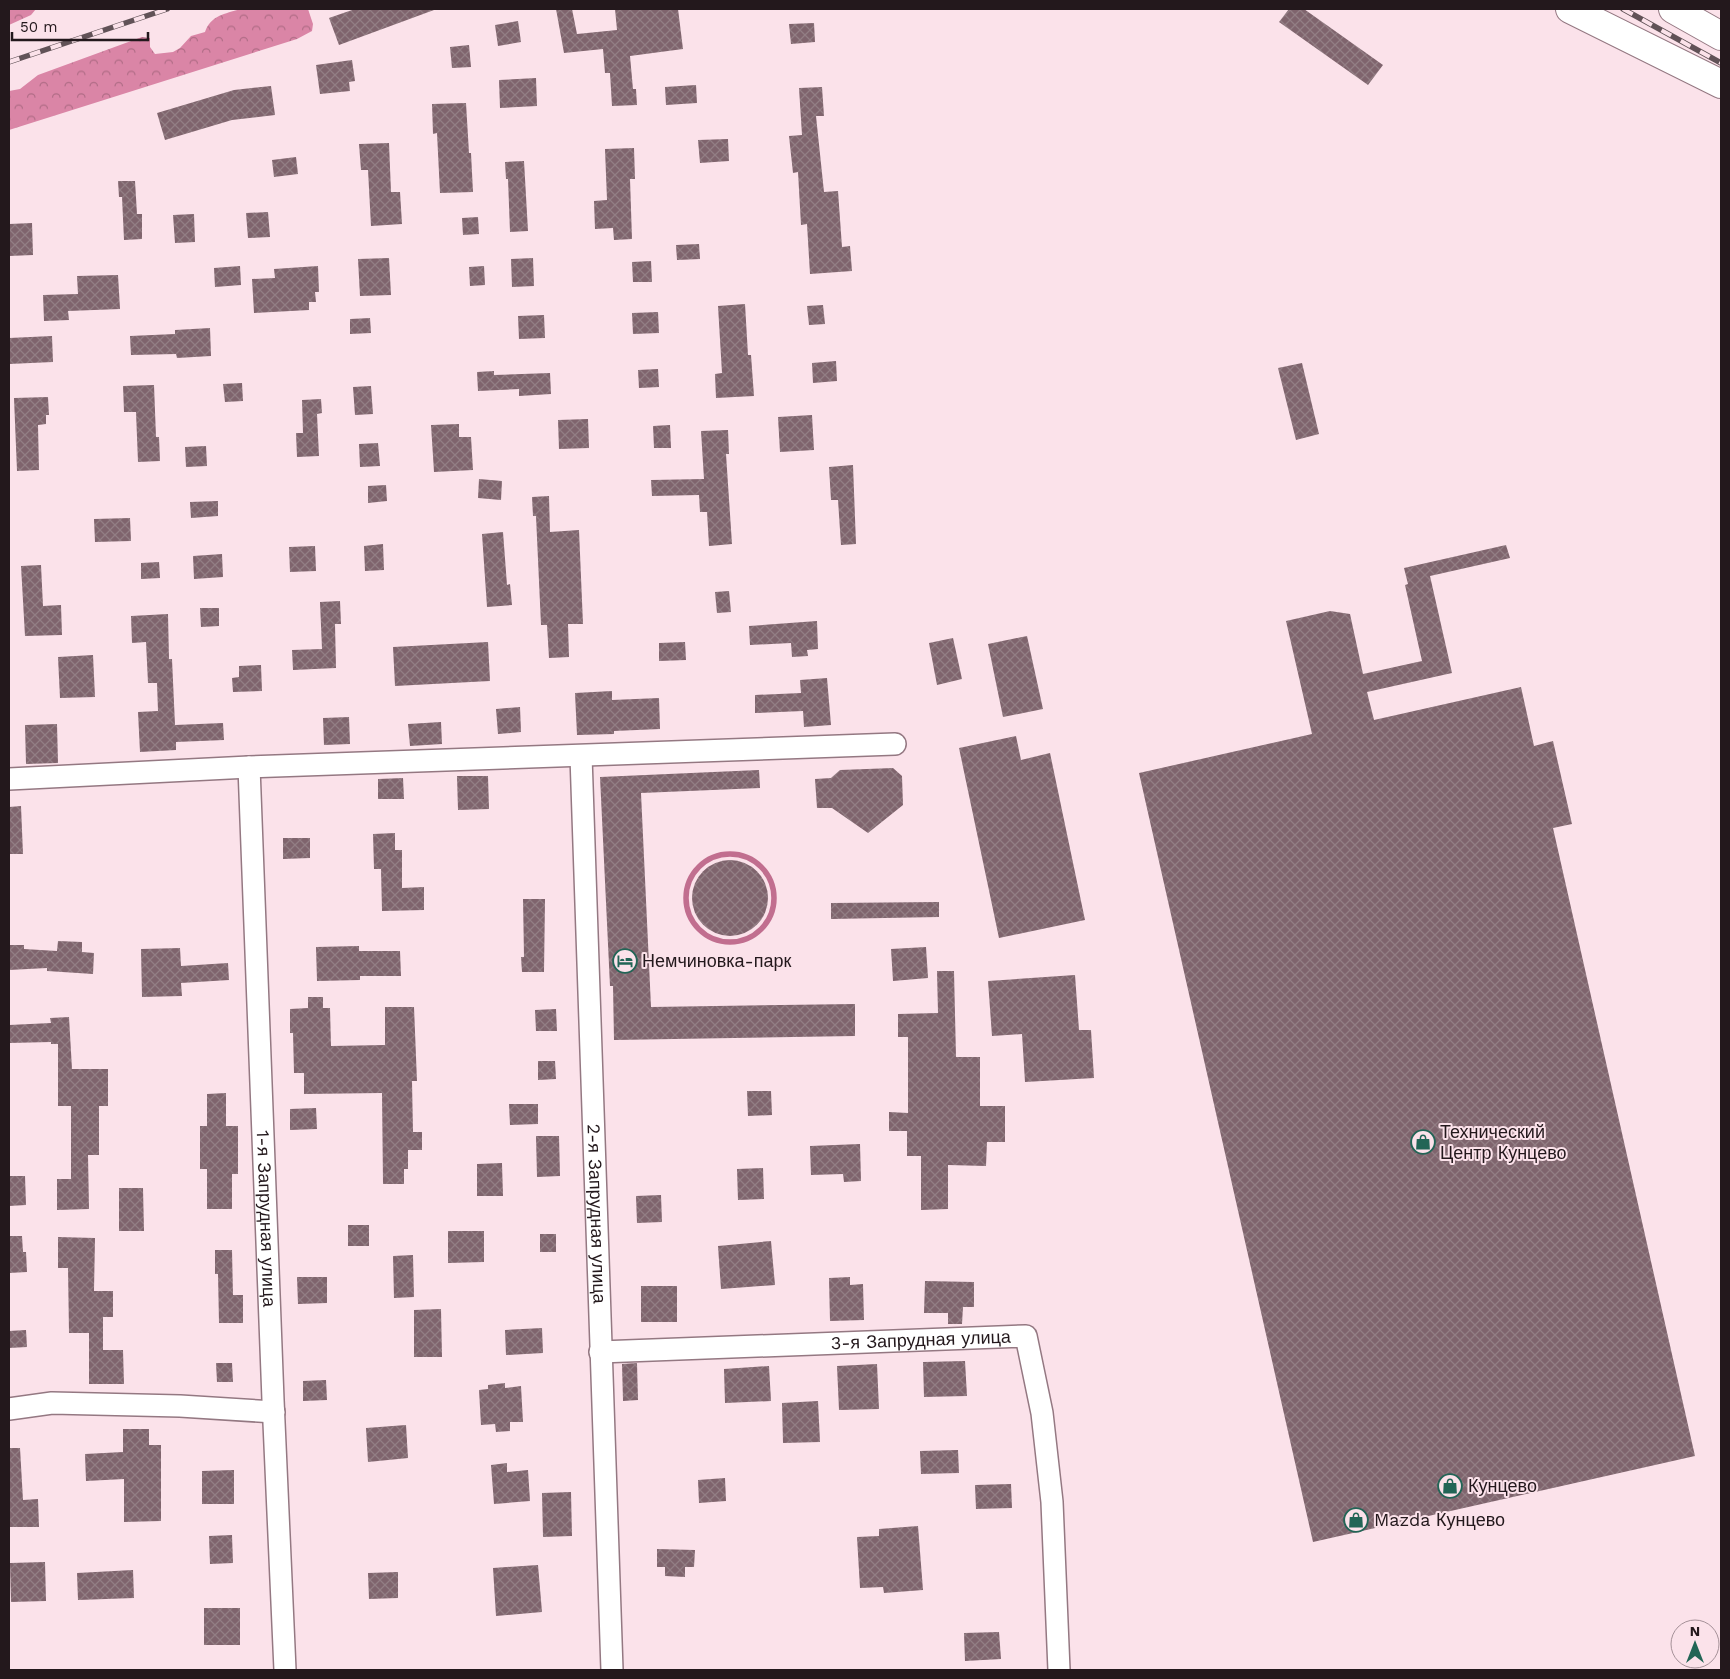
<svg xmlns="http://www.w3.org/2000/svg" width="1730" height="1679" font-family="'Work Sans',sans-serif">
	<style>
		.forest { fill: url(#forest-crowns) }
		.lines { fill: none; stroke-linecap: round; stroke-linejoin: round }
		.stream { stroke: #c16e8f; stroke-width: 5.5 }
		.building { fill: url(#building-cross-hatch) }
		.street-casing { stroke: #947882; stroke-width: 24 }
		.primary-casing { stroke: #947882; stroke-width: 30 }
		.highway-casing { stroke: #947882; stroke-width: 30 }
		.street { stroke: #fff; stroke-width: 21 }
		.primary { stroke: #fff; stroke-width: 28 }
		.highway { stroke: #fff; stroke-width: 28 }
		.rail-casing { stroke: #615257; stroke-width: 5.5 }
		.rail { stroke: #fbe2ea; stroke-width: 4; stroke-dasharray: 11; stroke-linecap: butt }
		.labels { text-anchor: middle; stroke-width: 4; stroke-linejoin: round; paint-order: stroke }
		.poi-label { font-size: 18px; fill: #23181c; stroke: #fbe2ea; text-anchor: start }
		.street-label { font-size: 18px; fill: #23181c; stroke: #fbe2ea }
	</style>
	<defs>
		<pattern id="forest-crowns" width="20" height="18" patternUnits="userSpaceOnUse" patternTransform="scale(1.25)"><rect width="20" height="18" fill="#da85a6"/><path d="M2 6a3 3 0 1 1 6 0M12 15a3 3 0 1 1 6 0" fill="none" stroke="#b06c86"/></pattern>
		<pattern id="building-cross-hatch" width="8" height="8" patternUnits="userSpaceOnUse" patternTransform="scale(1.25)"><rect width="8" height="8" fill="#7f646d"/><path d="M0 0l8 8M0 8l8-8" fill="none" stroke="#927e84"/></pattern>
	</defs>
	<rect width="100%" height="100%" fill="#fbe2ea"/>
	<g class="forest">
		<path d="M9,9H36L31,15L9,25Z"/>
		<path d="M240,9H308L313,24L312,31L297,39L9,130V91L20,89L38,75L142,37L150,38V47L155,54L173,52L180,48L191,36L205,32C211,15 225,14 240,9Z"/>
	</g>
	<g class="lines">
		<circle class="stream" cx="730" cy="898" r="44"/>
	</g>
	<g class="building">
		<path d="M355,9H434V10L339,45L329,18Z"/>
		<path d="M556,9H572L577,34L617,30L615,9H678L683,49L630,56L633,89H636L637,105L612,106L610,73H605L603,49L564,53Z"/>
		<path d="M1289,9H1304L1383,65L1368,85L1279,22Z"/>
		<path d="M518,21L521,42L498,46L495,25Z"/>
		<path d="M814,23L815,42L791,44L789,24Z"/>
		<path d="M469,45L471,67L452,68L450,47Z"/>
		<path d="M352,60L355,81L349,82L350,91L320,94L316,65Z"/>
		<path d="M536,78L537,106L500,108L499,80Z"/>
		<path d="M696,85L697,103L666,105L665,87Z"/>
		<path d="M271,86L275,115L232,120L165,140L157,113L234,90Z"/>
		<path d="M822,87L824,116H816L824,192L838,191L842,247L850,246L852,271L810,274L807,224L801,225L798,172L793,173L789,136L802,135L799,88Z"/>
		<path d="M466,103L469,153H471L473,192L440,193L437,133L433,134L432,104Z"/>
		<path d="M728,139L729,161L700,163L698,140Z"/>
		<path d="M389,143L391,192H400L402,224L371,226L368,170H361L359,144Z"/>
		<path d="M634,148L635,179H630L632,239L614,240L613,228L595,229L594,201L607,200L605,149Z"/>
		<path d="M296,157L298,174L274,177L272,160Z"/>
		<path d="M524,161L528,231L510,232L508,179H506L505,162Z"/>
		<path d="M118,181H135L137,214H142V239L124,240L122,197H119Z"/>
		<path d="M268,212L270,237L248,238L246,213Z"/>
		<path d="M194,214L195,242L175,243L173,215Z"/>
		<path d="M478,217L479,234L463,235L462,218Z"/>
		<path d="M32,223L33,255L9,256V224Z"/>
		<path d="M699,244L700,259L677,260L676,245Z"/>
		<path d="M389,258L391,295L360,296L358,259Z"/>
		<path d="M533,258L534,286L512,287L511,259Z"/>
		<path d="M651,261L652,282H633L632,262Z"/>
		<path d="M240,266L241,285L215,287L214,268Z"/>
		<path d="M318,266L319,292H315L316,302H309V310L254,313L252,279L275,278L274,269Z"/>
		<path d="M484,266L485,285L470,286L469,267Z"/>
		<path d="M118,275L120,309L68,311L69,320L44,321L43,295L78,294L77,276Z"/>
		<path d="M745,304L748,355H751L754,396L716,398L715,374L722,373L718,306Z"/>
		<path d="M823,305L825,324L809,325L807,306Z"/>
		<path d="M658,312L659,333L633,334L632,313Z"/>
		<path d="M544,315L545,338L519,339L518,316Z"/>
		<path d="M370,318L371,333L350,334V319Z"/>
		<path d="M210,328L211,356L177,358L176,354L131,355L130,336L175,334V330Z"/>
		<path d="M52,336L53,362L9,364V338Z"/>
		<path d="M836,361L837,381L813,383L812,363Z"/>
		<path d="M1302,363L1319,434L1296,440L1278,368Z"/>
		<path d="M658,369L659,387L639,388L638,370Z"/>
		<path d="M494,371V375L550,373L551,394L519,396V389L478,391L477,372Z"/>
		<path d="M242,383L243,401L225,402L223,384Z"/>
		<path d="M154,385L156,437H159L160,461L138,462L136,412H124L123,386Z"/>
		<path d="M371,386L373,414L355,415L353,387Z"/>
		<path d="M48,397L49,415H46V424L38,425L39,470L17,471L14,398Z"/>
		<path d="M321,399L322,413L317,414L319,456L297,457L296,433H303L302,400Z"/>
		<path d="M812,415L814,450L780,452L778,417Z"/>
		<path d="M588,419L589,448L559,449L558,420Z"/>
		<path d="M459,424V437H471L473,470L434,472L431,425Z"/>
		<path d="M670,425L671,448H654L653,426Z"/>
		<path d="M728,430L729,454H726L732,544L709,546L707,512H700L699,495L652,496L651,480L704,479L701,431Z"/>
		<path d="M378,443L380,466L360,467L359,444Z"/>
		<path d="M206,446L207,466L186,467L185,447Z"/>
		<path d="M853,465L856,544L841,545L838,500H831L829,467Z"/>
		<path d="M479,479L502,481L501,500L478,498Z"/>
		<path d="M386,485L387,501L368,503V486Z"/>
		<path d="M549,496L550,532L579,530L583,624H568L569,657L549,658L547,625H541L536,516H533L532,497Z"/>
		<path d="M218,501V516L191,518L190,502Z"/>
		<path d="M130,518L131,541L95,542L94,519Z"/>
		<path d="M503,532L507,585L510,584L512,605L487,607L482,534Z"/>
		<path d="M383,544L384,570L365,571L364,546Z"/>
		<path d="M1506,545L1510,558L1430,576L1452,673L1367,692L1374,720L1521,687L1534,746L1553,741L1572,824L1553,828L1695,1456L1313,1542L1139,773L1312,734L1286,621L1330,611L1350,614L1363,674L1422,661L1405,585L1408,584L1404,568Z"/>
		<path d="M315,546L316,571L290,572L289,547Z"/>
		<path d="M222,554L223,577L194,579L193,556Z"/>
		<path d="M159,562L160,578L141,579V563Z"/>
		<path d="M41,565L43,606L61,605L62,635L25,636L21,566Z"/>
		<path d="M729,591L731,612L717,613L715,592Z"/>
		<path d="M340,601L341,624H335L336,668L293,670L292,650L322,649L320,602Z"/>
		<path d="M200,608H219V626L201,627Z"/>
		<path d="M168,614L169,659H172L175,725L223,723L224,740L176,742V750L140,752L138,712L158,711L157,683H148L146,642L132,643L131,616Z"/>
		<path d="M817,621L818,649L807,650L808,656L792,657L791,643L750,645L749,626Z"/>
		<path d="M1027,636L1043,709L1003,717L988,644Z"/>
		<path d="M953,638L962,679L937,685L929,643Z"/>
		<path d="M488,642L490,681L395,686L393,647Z"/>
		<path d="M685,642L686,660L659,661V643Z"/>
		<path d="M93,655L95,697L60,698L58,657Z"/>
		<path d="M261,665L262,691L233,692L232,678L239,677V666Z"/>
		<path d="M827,678L831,725L804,727L803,711L755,713V695L801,693L800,680Z"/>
		<path d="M612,691V700L659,698L660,729L614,731V734L577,735L575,693Z"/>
		<path d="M520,707L521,732L498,734L496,709Z"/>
		<path d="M349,717L350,744L324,745L323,718Z"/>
		<path d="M441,722L442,744L410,746L408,724Z"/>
		<path d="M57,724L58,763L26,764L25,725Z"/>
		<path d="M1016,736L1021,760L1050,753L1085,920L999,938L959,748Z"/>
		<path d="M893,768L902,776L903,805L868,833L832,808H817L815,779L831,778L840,770Z"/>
		<path d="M759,770L760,788L641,793L651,1007L855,1004V1036L614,1040L613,986H610L600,777Z"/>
		<path d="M457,776H488L489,809L458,810Z"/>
		<path d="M403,778L404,799H378V779Z"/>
		<path d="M21,806L23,854H9V807Z"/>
		<path d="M395,833V850H402V888L424,887V910L382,911L381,869H374L373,834Z"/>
		<path d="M283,838H310V858L283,859Z"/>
		<circle cx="730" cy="898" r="38"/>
		<path d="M523,899H545L544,972H522L521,957H524Z"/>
		<path d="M939,902V917L831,919V903Z"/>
		<path d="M58,941L82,942V952L94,953L93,974L47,971V968L9,970V945H24V949L57,951Z"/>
		<path d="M359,946V951H400L401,976H360V980L317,981L316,947Z"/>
		<path d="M926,947L928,978L893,981L891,949Z"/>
		<path d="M180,948L181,966L228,963L229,980L181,983L182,996L142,997L141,949Z"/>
		<path d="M937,971H954L956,1057H980V1106H1005V1142H987L986,1166L948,1165V1209L921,1210V1156H907V1131H889V1112L908,1113V1037H898V1014L938,1013Z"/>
		<path d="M1075,975L1079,1030H1091L1094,1078L1025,1082L1022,1034L992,1036L988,981Z"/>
		<path d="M308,997H323V1008H330L331,1046L385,1045V1007H414L417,1081H412L413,1132H422V1150H408V1169H404V1184H383L382,1093L304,1094V1073H294L293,1033H290V1009L308,1008Z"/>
		<path d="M556,1009L557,1031H536L535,1010Z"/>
		<path d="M69,1017L72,1069H108V1106H99V1155H88L89,1209L57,1210V1179H71V1106H58V1044H51V1042L9,1043V1025L51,1023L50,1018Z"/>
		<path d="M538,1061H555L556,1079L538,1080Z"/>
		<path d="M747,1091H771L772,1115L748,1116Z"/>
		<path d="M226,1093V1126H238V1174H232V1209H207V1169H200V1126H207V1094Z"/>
		<path d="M509,1104H538V1124L510,1125Z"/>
		<path d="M316,1108L317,1129L290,1130V1109Z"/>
		<path d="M536,1136H559L560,1176L537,1177Z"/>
		<path d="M860,1144L861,1181L844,1182L843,1174L811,1175L810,1146Z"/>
		<path d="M502,1163L503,1196H477V1164Z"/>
		<path d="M763,1168L764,1199L738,1200L737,1169Z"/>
		<path d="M9,1176H25L26,1205L9,1206Z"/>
		<path d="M119,1188H143L144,1231H119Z"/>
		<path d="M661,1195L662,1222L637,1223L636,1196Z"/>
		<rect x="348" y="1225" width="21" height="21"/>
		<path d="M448,1231H484V1262L448,1263Z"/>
		<rect x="540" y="1234" width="16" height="18"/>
		<path d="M9,1236H22L23,1252H26L27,1272L9,1273Z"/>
		<path d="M58,1237L95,1238L94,1291H113V1317H103V1350H123L124,1384H89V1333H69L68,1268H58Z"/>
		<path d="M771,1241L775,1285L721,1289L718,1246Z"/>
		<path d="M215,1250H232L233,1295H243V1323H219L218,1274H215Z"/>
		<path d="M413,1255L414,1297L394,1298L393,1256Z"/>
		<path d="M297,1277H327V1303L298,1304Z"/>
		<path d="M850,1277V1285L863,1284L864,1320L830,1321L829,1278Z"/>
		<path d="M925,1281L974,1282V1307H963L962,1324H948V1313H924Z"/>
		<rect x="641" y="1286" width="36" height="36"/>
		<path d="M441,1309L442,1357H414V1310Z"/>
		<path d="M542,1328L543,1353L506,1355L505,1330Z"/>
		<path d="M26,1330L27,1347L9,1348V1331Z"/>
		<path d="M965,1361L967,1396L924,1397L923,1362Z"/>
		<path d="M216,1363H232L233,1382H217Z"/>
		<path d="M637,1363L638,1400L623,1401L622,1364Z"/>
		<path d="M877,1364L879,1409L839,1410L837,1366Z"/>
		<path d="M769,1366L771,1401L725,1403L724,1369Z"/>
		<path d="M326,1380L327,1400L303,1401V1381Z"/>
		<path d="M505,1383V1388L521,1386L523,1422H510V1431L496,1432L495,1424L481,1425L479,1390L488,1389V1385Z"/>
		<path d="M818,1401L820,1442L783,1443L782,1403Z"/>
		<path d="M406,1425L408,1458L368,1462L366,1428Z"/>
		<path d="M123,1429H149V1445H161V1521L124,1522V1479L86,1481L85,1454L123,1452Z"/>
		<path d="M9,1448H20L23,1500L38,1499L39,1527H9Z"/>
		<path d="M958,1450L959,1473L921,1474L920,1451Z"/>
		<path d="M507,1463V1472L528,1470L530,1501L494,1504L491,1465Z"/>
		<path d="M234,1470V1504H202V1471Z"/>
		<path d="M725,1478L726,1501L699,1503L698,1480Z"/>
		<path d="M1011,1484L1012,1508L976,1509L975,1485Z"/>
		<path d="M571,1492L572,1536L543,1537L542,1493Z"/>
		<path d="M918,1526L923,1590L884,1593L883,1587L860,1588L857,1537L879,1536V1529Z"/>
		<path d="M232,1535L233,1563L210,1564L209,1536Z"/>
		<path d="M657,1549L695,1550L694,1567H685V1577L665,1576V1567H657Z"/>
		<path d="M45,1562L46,1601L11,1602L10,1563Z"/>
		<path d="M538,1565L542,1612L496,1616L493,1568Z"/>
		<path d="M133,1570L134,1598L78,1600L77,1573Z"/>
		<path d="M398,1572V1598L369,1599L368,1573Z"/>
		<rect x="204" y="1608" width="36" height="37"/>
		<path d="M999,1632L1001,1659L965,1661L964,1633Z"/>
	</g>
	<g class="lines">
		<g class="street-casing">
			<g id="street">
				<path id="s1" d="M581,756L612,1670"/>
				<path id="s2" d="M249,767L273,1400L285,1670"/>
				<path d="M9,779L249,767L895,744"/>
				<path id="s3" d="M600,1352L1026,1336L1042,1413L1052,1502L1059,1670"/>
				<path d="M9,1409L52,1403L180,1406L274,1412"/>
			</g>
		</g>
		<g class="primary-casing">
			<path id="primary" d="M1673,9L1721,36"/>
		</g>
		<g class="highway-casing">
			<path id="highway" d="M1570,9L1721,84"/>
		</g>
		<use href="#street" class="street"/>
		<use href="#primary" class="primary"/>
		<use href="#highway" class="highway"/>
		<g class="rail-casing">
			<g id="rail">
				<path d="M1623,9L1721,63"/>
				<path d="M9,62L167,9"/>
			</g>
		</g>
		<use href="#rail" class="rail"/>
	</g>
	<defs>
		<g id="hotel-ring" transform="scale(1.25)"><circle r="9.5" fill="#fbe2ea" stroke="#226556" stroke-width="1.5"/><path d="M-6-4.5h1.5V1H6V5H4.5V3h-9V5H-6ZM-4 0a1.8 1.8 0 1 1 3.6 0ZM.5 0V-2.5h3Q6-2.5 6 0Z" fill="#226556"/></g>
		<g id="shop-ring" transform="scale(1.25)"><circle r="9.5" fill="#fbe2ea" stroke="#226556" stroke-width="1.5"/><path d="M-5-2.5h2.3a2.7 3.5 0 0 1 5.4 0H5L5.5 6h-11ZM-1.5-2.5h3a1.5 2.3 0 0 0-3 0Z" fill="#226556"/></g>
	</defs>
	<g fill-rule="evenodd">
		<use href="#hotel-ring" x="625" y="961"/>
		<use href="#shop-ring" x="1423" y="1142"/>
		<use href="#shop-ring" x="1450" y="1486"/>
		<use href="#shop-ring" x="1356" y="1520"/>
	</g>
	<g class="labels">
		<g class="poi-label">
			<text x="642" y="967">Немчиновка-парк</text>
			<text x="1440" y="1138">Технический<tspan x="1440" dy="21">Центр Кунцево</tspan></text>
			<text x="1468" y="1492">Кунцево</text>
			<text x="1374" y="1526">Mazda Кунцево</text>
		</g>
		<g class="street-label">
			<text dy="6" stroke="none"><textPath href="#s1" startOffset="458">2-я Запрудная улица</textPath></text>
			<text dy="6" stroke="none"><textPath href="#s2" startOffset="452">1-я Запрудная улица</textPath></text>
			<text dy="6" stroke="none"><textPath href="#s3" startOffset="321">3-я Запрудная улица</textPath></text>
		</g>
	</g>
	<rect width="1730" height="1679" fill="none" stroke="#23181c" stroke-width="20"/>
	<g transform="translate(1695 1644)"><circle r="24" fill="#fbe2ea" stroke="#a59198"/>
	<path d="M0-4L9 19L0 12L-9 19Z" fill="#226556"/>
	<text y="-8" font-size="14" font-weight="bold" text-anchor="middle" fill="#23181c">N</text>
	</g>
	<path d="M12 32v8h136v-8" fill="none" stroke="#23181c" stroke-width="2.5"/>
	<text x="20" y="32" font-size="15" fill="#23181c" stroke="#fbe2ea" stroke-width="4" paint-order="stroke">50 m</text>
</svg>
